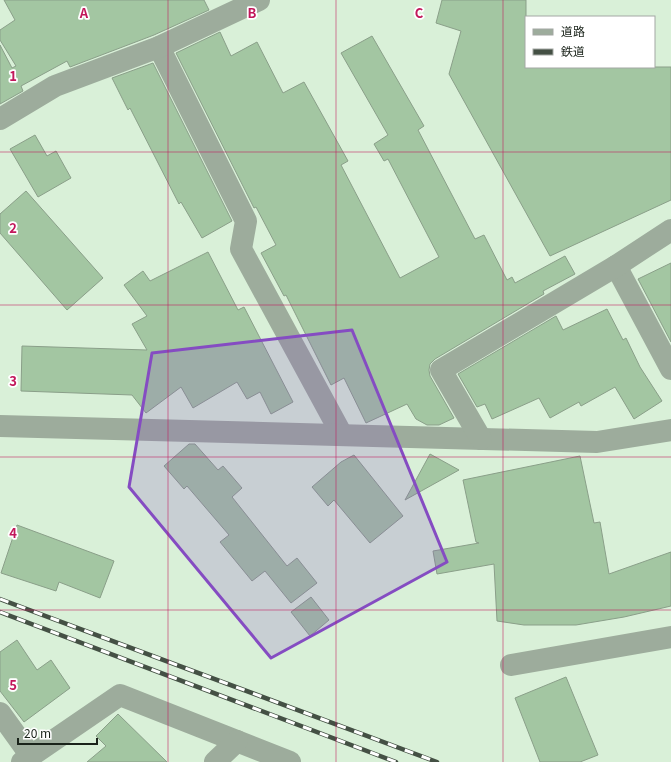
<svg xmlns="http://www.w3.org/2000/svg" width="671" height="762" font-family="Georgia,'Noto Sans JP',serif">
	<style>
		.building { fill: #a3c6a2; stroke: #8a9f89 }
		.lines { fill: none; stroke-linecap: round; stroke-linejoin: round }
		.minor { stroke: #9dac9c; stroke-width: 22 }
		.rail-casing { stroke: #445044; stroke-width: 4.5 }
		.rail { stroke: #fff; stroke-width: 3; stroke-dasharray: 9; stroke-linecap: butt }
		.marked { fill: #854cc2; fill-opacity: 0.2; stroke: #854cc2; stroke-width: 3; stroke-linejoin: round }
		.grid { fill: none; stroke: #c2185b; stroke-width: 1; stroke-opacity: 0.55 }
		.grid-label { font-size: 13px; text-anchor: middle; font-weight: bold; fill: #c2185b; stroke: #fff; stroke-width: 3.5; stroke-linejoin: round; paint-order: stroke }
	</style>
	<rect width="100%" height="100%" fill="#d9f0d8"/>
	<g class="building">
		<path d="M4,0H204L209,10L154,35L70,67L67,61L21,86L23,91L0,104V45L12,68L16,66L0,40V30L15,20Z"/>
		<path d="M442,0H526V67H671V200L550,256L449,74L461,31L436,23Z"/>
		<path d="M220,32L231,56L257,42L283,93L304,82L348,161L341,165L400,278L439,257L388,159L384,161L374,144L388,135L341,53L372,36L424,126L418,130L475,239L484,235L507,280L512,277L515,283L565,256L575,274L543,291L544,294L435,359L430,364L429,370L430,376L454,418L439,425H427L416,419L407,404L366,423L344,378L331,385L286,295L284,296L261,253L276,245L256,207L254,208L176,53Z"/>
		<path d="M153,63L232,221L202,238L181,202L179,204L130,108L128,110L112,78Z"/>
		<path d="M35,135L47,156L56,151L71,178L38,197L10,149Z"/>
		<path d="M26,191L103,278L67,310L0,233V214Z"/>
		<path d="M208,252L238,310L244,307L293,402L271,414L260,392L247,399L237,382L193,408L181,387L146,413L132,395L21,391L22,346L147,350L132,324L147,316L124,285L143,271L150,281Z"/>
		<path d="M671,263V342L638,279Z"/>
		<path d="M607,309L623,340L626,338L640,367L662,401L634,419L615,387L581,406L579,402L550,418L539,398L492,419L485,404L477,407L458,374L556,316L563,330Z"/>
		<path d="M189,444H195L218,470L223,466L242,488L232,497L287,566L297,558L317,583L291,603L265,571L252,581L220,542L229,535L187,486L184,489L164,466Z"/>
		<path d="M430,454L459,470L405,500Z"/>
		<path d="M354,455L403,516L370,543L334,500L328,506L312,487L341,462Z"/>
		<path d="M580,456L594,523L600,522L609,574L671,552V606L624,617L576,625H524L497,621L494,564L437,574L433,551L479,543L476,542L463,480Z"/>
		<path d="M17,525L114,561L100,598L59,582L56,591L1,573Z"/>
		<path d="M311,597L329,620L310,636L291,612Z"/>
		<path d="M17,640L37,670L51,660L70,688L24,722L0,691V652Z"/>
		<path d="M566,677L598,755L580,762H540L515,698Z"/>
		<path d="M118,714L167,762H87L106,746L96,736Z"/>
	</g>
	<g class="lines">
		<g class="minor">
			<path d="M159,47L246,221L241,249L342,435"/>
			<path d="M0,119L55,86L159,47L259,0"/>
			<path d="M616,266L671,369"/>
			<path d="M0,426L597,442L671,430"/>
			<path d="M481,439L441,370L616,266L671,230"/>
			<path d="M511,665L671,637"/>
			<path d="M0,713L31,756"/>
			<path d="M22,762L120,695L290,762"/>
			<path d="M215,762L237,741"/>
		</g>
		<g class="rail-casing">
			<g id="rail">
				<path d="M0,599L437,762"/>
				<path d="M0,612L396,762"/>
			</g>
		</g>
		<use href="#rail" class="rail"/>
	</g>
	<path class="marked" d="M352,330L447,562L271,658L129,487L152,353Z"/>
	<path class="grid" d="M168,0V762M336,0V762M503,0V762M0,152H671M0,305H671M0,457H671M0,610H671"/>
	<g class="grid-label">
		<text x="84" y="18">A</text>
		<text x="252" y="18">B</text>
		<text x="419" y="18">C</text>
		<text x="13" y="81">1</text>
		<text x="13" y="233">2</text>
		<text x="13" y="386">3</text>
		<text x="13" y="538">4</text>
		<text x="13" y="690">5</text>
	</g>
	<rect x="525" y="16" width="130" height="52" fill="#ffffff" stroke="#a3a7a3"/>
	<rect x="533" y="29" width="20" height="6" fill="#9dac9c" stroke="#a3a7a3"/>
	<text x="561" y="36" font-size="12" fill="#1a231a">道路</text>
	<rect x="533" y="49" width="20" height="6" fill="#445044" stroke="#a3a7a3"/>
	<text x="561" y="56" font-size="12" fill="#1a231a">鉄道</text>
	<path d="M18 738v6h79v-6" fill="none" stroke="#1a231a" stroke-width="2"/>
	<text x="24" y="738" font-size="12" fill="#1a231a" stroke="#ffffff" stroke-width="3" paint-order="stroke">20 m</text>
</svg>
